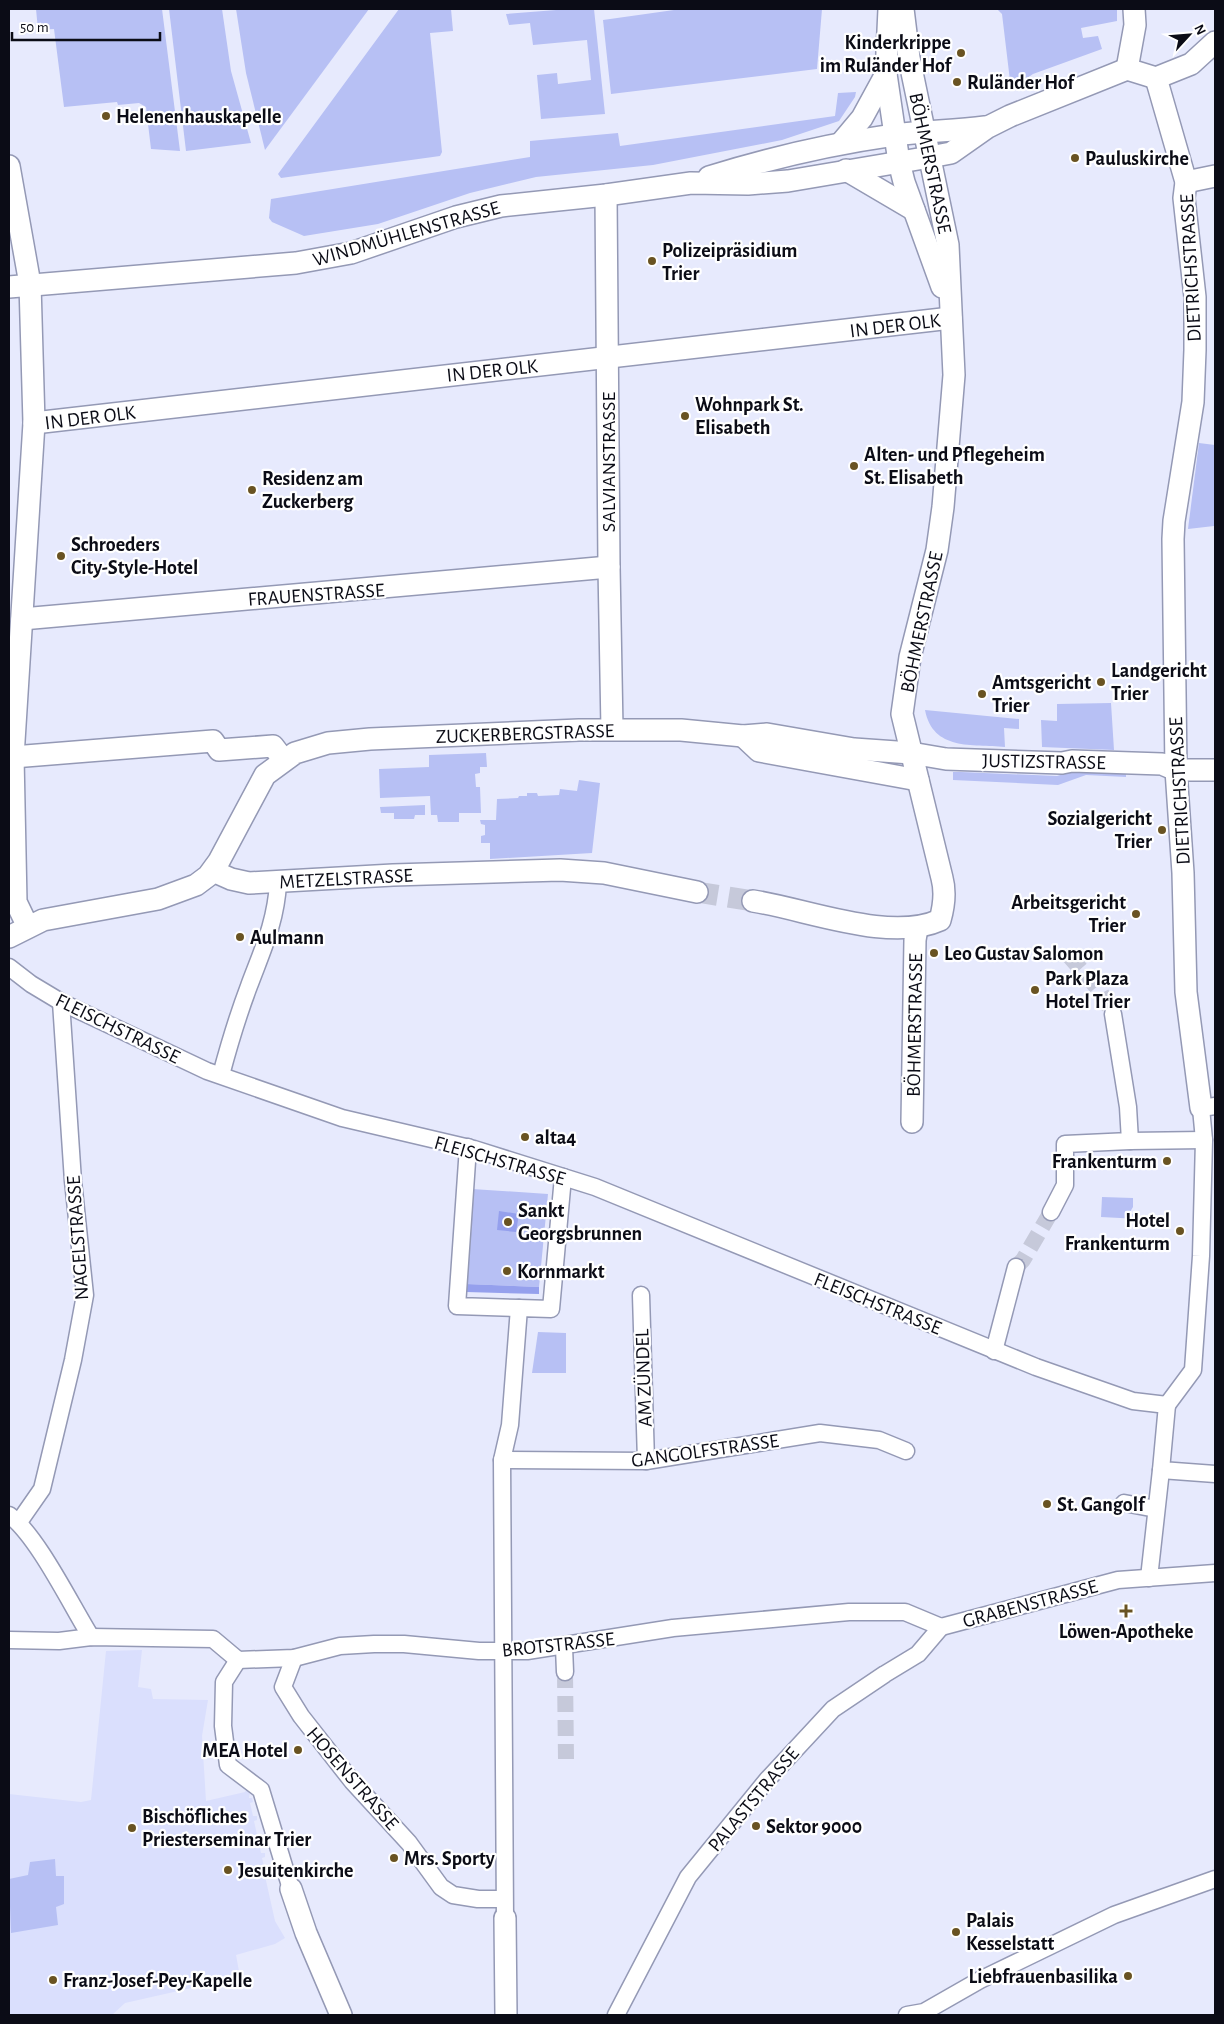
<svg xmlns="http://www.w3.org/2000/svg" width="1224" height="2024" font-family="'Alegreya Sans',sans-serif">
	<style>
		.built { fill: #dadffd }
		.green { fill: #b7c0f4 }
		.water { fill: #95a0ed }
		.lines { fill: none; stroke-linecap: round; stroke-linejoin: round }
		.pedestrian-tunnel { stroke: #c6c9da; stroke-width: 16; stroke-dasharray: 16 8; stroke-linecap: butt }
		.minor-tunnel { stroke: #c6c9da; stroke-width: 21; stroke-dasharray: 21 11; stroke-linecap: butt }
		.pedestrian-casing { stroke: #9499b5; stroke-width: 19 }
		.minor-casing { stroke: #9499b5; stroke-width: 24 }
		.pedestrian { stroke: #fff; stroke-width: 16 }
		.minor { stroke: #fff; stroke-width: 21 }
		.poi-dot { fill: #695322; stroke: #fff; stroke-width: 2 }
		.labels { text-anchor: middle; stroke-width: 4.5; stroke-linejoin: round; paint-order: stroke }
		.poi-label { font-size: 20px; font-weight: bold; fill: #0b0c16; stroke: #fff; text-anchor: start }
		.street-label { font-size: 20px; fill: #0b0c16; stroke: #fff }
	</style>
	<rect width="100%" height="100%" fill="#e7eafd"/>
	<path class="built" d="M142,1650L138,1687L151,1689L153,1699L208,1700L202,1736L206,1801L245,1792L247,1789L250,1792L249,1798H252L253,1802L250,1803L253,1816H257V1820L254,1821L257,1835H260L261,1839L258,1840L261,1853H265V1857L262,1858L265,1871H268L269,1875L265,1876L275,1921L285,1938L275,1944L236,1955L240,1977L125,2003L112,2015H9V1794L81,1802L91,1800L106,1651Z"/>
	<g class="green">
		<path d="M36,9H162L180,151L151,149L146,107L139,103L118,105L117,102L64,107L54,29L38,30Z"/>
		<path d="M169,9H222L231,71L251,143L186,151Z"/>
		<path d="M236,9H369L265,150L246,73Z"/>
		<path d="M399,9H451L453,31L430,33L442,152L440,156L281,178L278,174Z"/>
		<path d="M569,9H594L605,114L541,119L537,75L557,73L558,84L591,80L587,40L533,45L530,23L509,25L506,14Z"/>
		<path d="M681,9H822L817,69L611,94L603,20Z"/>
		<path d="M997,9H1117V21L1081,28L1083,38L1098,36L1102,49L1033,74L1011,89L1002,14Z"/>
		<path d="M856,92L855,97L839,121L782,140L653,165L536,177L470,193L378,224L304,236L272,222L269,218L271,199L530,157V141L618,133L620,146L835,116L838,93Z"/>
		<path d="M1199,443L1215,445L1214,526L1188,529Z"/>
		<path d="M1111,703L1114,750L1042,747L1041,720L1057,721V704Z"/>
		<path d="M925,710L1019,719V729L1004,728L1005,747C972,744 933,751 925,710Z"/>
		<path d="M486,753L487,767H480V773L475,774L476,787H480L481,813H459V822H438L437,815H431L430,796L380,798L379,769L429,767V755Z"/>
		<path d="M1126,768V777L1086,775L1058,785L953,780V772H961L1057,776L1073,771Z"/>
		<path d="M579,780L600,783L592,853L490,859V843H481V836L485,835V825L481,824L480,820H496L497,799L518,798L519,796H527V793H537L538,796L559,795L560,789L577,791Z"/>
		<path d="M425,805V815H415L414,819H394V813H381L380,807Z"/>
		<path d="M472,1189L548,1194L539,1287L466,1284Z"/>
		<path d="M1102,1197L1133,1198V1207L1130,1212L1139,1219L1101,1217Z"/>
		<path d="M538,1332L566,1333V1373H532Z"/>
		<path d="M55,1859L56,1876H64V1904L56,1907L58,1925L11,1933L9,1879L28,1875L30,1862Z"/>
	</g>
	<g class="water">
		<path d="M499,1211L519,1214L516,1232L497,1230Z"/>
		<path d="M466,1284L539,1287V1294L466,1292Z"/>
	</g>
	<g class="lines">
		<g class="pedestrian-tunnel">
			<path d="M1070,957L1100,991L1113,1014"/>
			<path d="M1016,1267L1023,1260L1051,1212"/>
			<path d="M565,1672L566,1759"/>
		</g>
		<path class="minor-tunnel" d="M697,892L753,901"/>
		<g class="pedestrian-casing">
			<g id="pedestrian">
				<path d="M9,967L31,984L61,1002L207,1071L342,1118L474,1149L595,1187L1036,1367L1133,1401L1167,1405"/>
				<path d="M221,1075C229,1045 238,1015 249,986C262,951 276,922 278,883"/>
				<path d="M1130,1141L1204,1140"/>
				<path d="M468,1147L457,1306L519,1308"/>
				<path d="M1051,1212L1065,1185V1144L1130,1141L1128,1107L1113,1014"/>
				<path d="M641,1295L646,1461"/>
				<path d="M994,1351L1016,1267"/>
				<path d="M1167,1405L1193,1370L1201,1256L1204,1140L1201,1108L1215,1106"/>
				<path d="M1167,1405L1161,1470L1215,1474"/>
				<path d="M502,1460L646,1461L820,1433L879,1440L906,1451"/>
				<path d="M1124,1503L1156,1509"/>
				<path d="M9,1515C37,1535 71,1605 91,1637"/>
				<path d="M19,1522L42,1489L73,1360L85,1295L73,1181L61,1002"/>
				<path d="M1149,1578L1161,1470"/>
				<path d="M941,1627L1118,1580L1215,1573"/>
				<path d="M9,1640L59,1641L91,1637L213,1639L238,1660L294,1658L340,1646L374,1644H404L479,1651H527L673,1628L849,1612H905L941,1627"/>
				<path d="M564,1647L565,1672"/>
				<path d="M294,1658L283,1687L301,1716L352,1781L409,1843L441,1887L453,1895L478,1899H504"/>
				<path d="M238,1660L224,1682L223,1726L228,1765L261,1790L291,1889"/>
				<path d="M505,1918L502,1460L510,1425L519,1308L551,1309L563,1177"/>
				<path d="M616,2015L688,1877L767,1780L833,1709L885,1674L918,1654L941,1627"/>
				<path d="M907,2015L924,2012L980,1980L1114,1915L1215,1879"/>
			</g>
		</g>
		<g class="minor-casing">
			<g id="minor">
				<path d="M889,9L886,74L899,162L904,182L942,287"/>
				<path d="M1127,69L1135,25L1134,9"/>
				<path d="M1156,78L1186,182L1184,198L1195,297V350L1193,402L1174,521L1173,539L1176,770L1183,873L1186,992L1201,1108"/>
				<path d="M1156,78L1191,64L1215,42"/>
				<path d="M841,143L862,118L886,74"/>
				<path d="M9,166L30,284L34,423L13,757L16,902L28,927"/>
				<path d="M846,170L914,210"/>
				<path d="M709,177C770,158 831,144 894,135C925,131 955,131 985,127"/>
				<path d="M1186,182L1215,176"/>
				<path d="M606,195L609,567L612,729"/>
				<path d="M9,287L296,263L351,253L456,217L501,206L606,195L691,183L748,184L788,181L930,157L951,153L988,127L1010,116L1127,69L1156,78"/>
				<path d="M34,423L951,318"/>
				<path d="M22,619L609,567"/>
				<path d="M743,736L759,751L918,780"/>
				<path d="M13,757L213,741L219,750L273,746L283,759"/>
				<path d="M213,871L231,879L249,883L393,875L560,870L604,873L697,892"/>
				<path d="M753,901C806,909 890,943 940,920C944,906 946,893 942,878L902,714L910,657L937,550L943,507L954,375L948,245L909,58L903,9"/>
				<path d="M9,937L43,920L158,899L196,885L208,876L219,861L265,775L295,753L328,743L370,739L579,730H681L743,736L767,734L854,749L911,753L946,759L1062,763L1072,761L1162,764L1176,770H1215"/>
				<path d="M912,1122L915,940L917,928"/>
				<path d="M291,1889L306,1933L341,2015"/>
				<path d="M505,1918L506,2015"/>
			</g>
		</g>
		<use href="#pedestrian" class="pedestrian"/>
		<use href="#minor" class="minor"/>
	</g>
	<g class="poi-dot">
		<circle cx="961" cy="53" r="5"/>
		<circle cx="957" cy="82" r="5"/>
		<circle cx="106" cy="116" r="5"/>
		<circle cx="1075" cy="158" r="5"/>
		<circle cx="652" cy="261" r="5"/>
		<circle cx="685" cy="416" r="5"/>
		<circle cx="854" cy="466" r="5"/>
		<circle cx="252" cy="490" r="5"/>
		<circle cx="61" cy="556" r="5"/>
		<circle cx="1101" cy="682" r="5"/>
		<circle cx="982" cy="694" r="5"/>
		<circle cx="1162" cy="830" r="5"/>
		<circle cx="1136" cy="914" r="5"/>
		<circle cx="240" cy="937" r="5"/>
		<circle cx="934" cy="953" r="5"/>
		<circle cx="1035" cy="990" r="5"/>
		<circle cx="525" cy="1137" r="5"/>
		<circle cx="1167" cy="1161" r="5"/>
		<circle cx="508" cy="1222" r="5"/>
		<circle cx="1180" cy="1231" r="5"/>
		<circle cx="507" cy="1271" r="5"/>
		<circle cx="1047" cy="1504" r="5"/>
		<path d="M1123.5 1603.5h5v5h5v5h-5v5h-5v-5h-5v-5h5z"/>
		<circle cx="298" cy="1750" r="5"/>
		<circle cx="756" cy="1826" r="5"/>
		<circle cx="132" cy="1828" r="5"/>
		<circle cx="394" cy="1858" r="5"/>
		<circle cx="228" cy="1870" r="5"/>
		<circle cx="956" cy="1932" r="5"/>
		<circle cx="1128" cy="1976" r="5"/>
		<circle cx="53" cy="1980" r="5"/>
	</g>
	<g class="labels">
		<g class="poi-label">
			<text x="951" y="49" text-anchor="end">Kinderkrippe<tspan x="951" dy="23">im Ruländer Hof</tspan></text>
			<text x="967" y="89">Ruländer Hof</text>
			<text x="116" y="123">Helenenhauskapelle</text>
			<text x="1085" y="165">Pauluskirche</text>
			<text x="662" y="257">Polizeipräsidium<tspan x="662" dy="23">Trier</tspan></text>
			<text x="695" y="411">Wohnpark St.<tspan x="695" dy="23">Elisabeth</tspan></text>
			<text x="864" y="461">Alten- und Pflegeheim<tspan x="864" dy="23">St. Elisabeth</tspan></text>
			<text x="262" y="485">Residenz am<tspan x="262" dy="23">Zuckerberg</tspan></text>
			<text x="71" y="551">Schroeders<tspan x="71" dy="23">City-Style-Hotel</tspan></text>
			<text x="1111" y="677">Landgericht<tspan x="1111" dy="23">Trier</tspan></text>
			<text x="992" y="689">Amtsgericht<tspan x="992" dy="23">Trier</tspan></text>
			<text x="1152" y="825" text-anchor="end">Sozialgericht<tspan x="1152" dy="23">Trier</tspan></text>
			<text x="1126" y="909" text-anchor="end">Arbeitsgericht<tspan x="1126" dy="23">Trier</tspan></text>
			<text x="250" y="944">Aulmann</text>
			<text x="944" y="960">Leo Gustav Salomon</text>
			<text x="1045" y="985">Park Plaza<tspan x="1045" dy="23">Hotel Trier</tspan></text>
			<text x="535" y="1144">alta4</text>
			<text x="1157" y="1168" text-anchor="end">Frankenturm</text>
			<text x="518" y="1217">Sankt<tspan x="518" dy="23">Georgsbrunnen</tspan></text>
			<text x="1170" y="1227" text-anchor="end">Hotel<tspan x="1170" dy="23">Frankenturm</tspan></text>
			<text x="517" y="1278">Kornmarkt</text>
			<text x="1057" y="1511">St. Gangolf</text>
			<text x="1126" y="1638" text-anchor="middle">Löwen-Apotheke</text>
			<text x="288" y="1757" text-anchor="end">MEA Hotel</text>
			<text x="142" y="1823">Bischöfliches<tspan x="142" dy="23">Priesterseminar Trier</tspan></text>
			<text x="766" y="1833">Sektor 9000</text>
			<text x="404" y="1865">Mrs. Sporty</text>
			<text x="238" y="1877">Jesuitenkirche</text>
			<text x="966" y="1927">Palais<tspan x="966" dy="23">Kesselstatt</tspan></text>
			<text x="1118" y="1983" text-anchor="end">Liebfrauenbasilika</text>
			<text x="63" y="1987">Franz-Josef-Pey-Kapelle</text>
		</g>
		<g class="street-label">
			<text transform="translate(931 163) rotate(78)" y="7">BÖHMERSTRASSE</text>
			<text transform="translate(406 233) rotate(-16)" y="7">WINDMÜHLENSTRASSE</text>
			<text transform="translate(1190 268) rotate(-93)" y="7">DIETRICHSTRASSE</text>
			<text transform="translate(895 325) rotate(-7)" y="7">IN DER OLK</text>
			<text transform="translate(492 370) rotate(-6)" y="7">IN DER OLK</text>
			<text transform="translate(90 417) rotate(-7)" y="7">IN DER OLK</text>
			<text transform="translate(608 462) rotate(-90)" y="7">SALVIANSTRASSE</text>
			<text transform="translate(316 594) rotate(-4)" y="7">FRAUENSTRASSE</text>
			<text transform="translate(921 622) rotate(-78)" y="7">BÖHMERSTRASSE</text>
			<text transform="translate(525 733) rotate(-2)" y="7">ZUCKERBERGSTRASSE</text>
			<text transform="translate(1044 761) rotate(1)" y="7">JUSTIZSTRASSE</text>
			<text transform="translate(1179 791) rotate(-93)" y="7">DIETRICHSTRASSE</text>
			<text transform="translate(346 878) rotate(-3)" y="7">METZELSTRASSE</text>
			<text transform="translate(914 1025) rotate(-89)" y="7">BÖHMERSTRASSE</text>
			<text transform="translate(118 1028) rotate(26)" y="7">FLEISCHSTRASSE</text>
			<text transform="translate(500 1160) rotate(16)" y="7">FLEISCHSTRASSE</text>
			<text transform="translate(77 1238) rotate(-94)" y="7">NAGELSTRASSE</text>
			<text transform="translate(878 1303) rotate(22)" y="7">FLEISCHSTRASSE</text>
			<text transform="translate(643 1378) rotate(-92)" y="7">AM ZÜNDEL</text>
			<text transform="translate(705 1450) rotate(-8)" y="7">GANGOLFSTRASSE</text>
			<text transform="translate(1030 1603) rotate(-15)" y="7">GRABENSTRASSE</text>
			<text transform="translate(558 1644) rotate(-6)" y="7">BROTSTRASSE</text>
			<text transform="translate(353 1778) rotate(49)" y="7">HOSENSTRASSE</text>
			<text transform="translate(753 1799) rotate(-50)" y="7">PALASTSTRASSE</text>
		</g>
	</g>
	<rect width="1224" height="2024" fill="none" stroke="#0b0c16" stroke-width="20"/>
	<g transform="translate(1189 35) rotate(64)" stroke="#ffffff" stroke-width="4" paint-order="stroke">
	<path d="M0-4L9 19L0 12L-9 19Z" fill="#0b0c16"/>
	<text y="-8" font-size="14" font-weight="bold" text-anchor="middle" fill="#0b0c16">N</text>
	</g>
	<path d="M12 32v8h148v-8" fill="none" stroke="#0b0c16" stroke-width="2.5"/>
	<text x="20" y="32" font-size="15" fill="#0b0c16" stroke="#ffffff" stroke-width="4" paint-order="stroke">50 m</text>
</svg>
